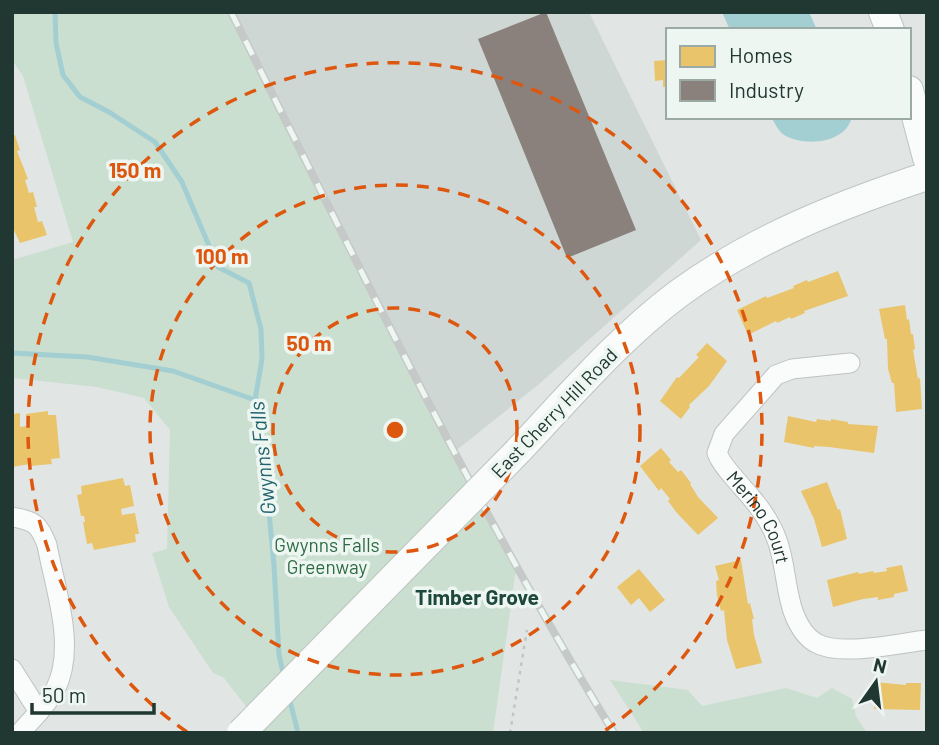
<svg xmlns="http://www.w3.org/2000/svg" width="939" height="745" font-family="Barlow,sans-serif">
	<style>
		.built { fill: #cfd7d4 }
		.green { fill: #cadfd0 }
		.water { fill: #a3ced2 }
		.homes { fill: #e9c46a }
		.industry { fill: #8a817c }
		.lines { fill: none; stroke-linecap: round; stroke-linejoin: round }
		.stream { stroke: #a3ced2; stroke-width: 5 }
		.minor-casing { stroke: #bec3c1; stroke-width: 21 }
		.secondary-casing { stroke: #bdc4c1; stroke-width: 30 }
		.path { stroke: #bfc7c5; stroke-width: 2.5; stroke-dasharray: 3.5 5; stroke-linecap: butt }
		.minor { stroke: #fafbfb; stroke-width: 19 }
		.secondary { stroke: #fafbfb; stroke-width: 28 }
		.rail-casing { stroke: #c5c9c8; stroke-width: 8 }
		.rail { stroke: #eef6f2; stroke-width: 5; stroke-dasharray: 16; stroke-linecap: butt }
		.secondary-bridge-casing { stroke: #bdc4c1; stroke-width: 30; stroke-linecap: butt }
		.secondary-bridge { stroke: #fafbfb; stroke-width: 28 }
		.ring { fill: none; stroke: #de570e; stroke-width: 3.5; stroke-dasharray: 12 9 }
		.labels { text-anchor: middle; stroke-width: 7; stroke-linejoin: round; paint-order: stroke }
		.street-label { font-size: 19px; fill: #213731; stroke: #eef6f2 }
		.park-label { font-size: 19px; fill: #2e6b44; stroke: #eef6f2 }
		.water-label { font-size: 21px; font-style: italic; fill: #20636e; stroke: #eef6f2 }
		.neighbourhood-label { font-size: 21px; font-weight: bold; fill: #1e483c; stroke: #eef6f2 }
		.centre { fill: #de570e; stroke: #eef6f2; stroke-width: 3.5 }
		.ring-label { font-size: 21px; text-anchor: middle; font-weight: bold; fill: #de570e; stroke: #eef6f2; stroke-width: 7; stroke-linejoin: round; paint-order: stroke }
	</style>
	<rect width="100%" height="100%" fill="#e1e6e4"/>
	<path class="built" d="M229,12H589L701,240L538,385L453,453Z"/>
	<g class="green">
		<path d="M12,12H229L453,453L516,569L493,733H267L223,677L213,673L169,607L152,553L167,549L170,430L144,398L97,387L12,378V260L73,242L23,76L12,60Z"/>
		<path d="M610,680L688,690L702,706L786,688L817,698L832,688L852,699L856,716L867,733H644Z"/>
	</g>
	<g class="water">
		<path d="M722,12H809L817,30H730Z"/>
		<path d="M771,117H852C845,144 805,147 784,135C778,131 775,123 771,117Z"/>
	</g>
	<g class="homes">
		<path d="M668,60V87H663V80L655,81L654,61Z"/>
		<path d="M15,135L20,150L17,151L28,179L25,180L29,193L33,192L37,207H34L38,222L42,221L47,235L20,243L12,226V136Z"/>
		<path d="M838,271L848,296L804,311L805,313L791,319L790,317L777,323L776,321L748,335L737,310L766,296L767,298L794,288L793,286L807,280L808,282Z"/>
		<path d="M905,305L907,320L909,319L911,334H913L915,349L913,350L918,379L920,378L922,409L896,412L894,383H892L888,369L887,339H885L879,309Z"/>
		<path d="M707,343L727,361L709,386L689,405L690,407L681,419L660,401L677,377L679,378L699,357L696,355Z"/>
		<path d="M48,411V415H56L60,458L51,459L52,464L30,466V464L12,467V414L20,413V427L27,426L26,414Z"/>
		<path d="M788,416L816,422L817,419L831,421V419L848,422V424L878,426L874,453L829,447L814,446V448L784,442Z"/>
		<path d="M661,448L671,460L669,462L678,472L681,470L691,483L690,484L698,497L718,518L698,535L677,513L668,501L670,499L661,488L659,491L640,466Z"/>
		<path d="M123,478L125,486L130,485L134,506L121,509L122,515L135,513L139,534H135L136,542L94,550L92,543L87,544L83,522H85L84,516H81L77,495L82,494L81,486Z"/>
		<path d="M827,482L838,510L840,509L847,539L822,547L814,519L801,491Z"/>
		<path d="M741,560L748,604L750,603L754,619H752L754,635L762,663L736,669L727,640L724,610L721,611L717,596L716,581L719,580L715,566Z"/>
		<path d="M902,565L908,591L894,594V597L878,600V597L863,599L833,607L827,580L858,572L859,574L873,571L874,573L887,571L886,568Z"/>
		<path d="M639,569L665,600L650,612L639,598L631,605L617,587Z"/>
		<path d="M875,682L906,685V683H921L920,710L874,709Z"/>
	</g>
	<path class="industry" d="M546,12L636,230L567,258L478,39Z"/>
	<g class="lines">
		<g class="stream">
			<path d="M55,12L56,43L63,75L80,97L109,112L155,142L182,182L218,267L249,283L261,329L262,359L255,400L258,443L268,502L274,565L279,655L284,677"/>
			<path d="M12,353L87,357L173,371L255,400"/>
			<path d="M289,697L298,733"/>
		</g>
		<g class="minor-casing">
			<g id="minor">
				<path id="s1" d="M850,363L792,369L776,375L724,434L717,453C722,466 733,476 742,487C756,502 770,520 777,540C786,564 785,590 794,614C798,624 805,637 816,643C840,657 899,643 927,640"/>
				<path d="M12,517C35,521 39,524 47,545C55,589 77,648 55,690C46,706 32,719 20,733"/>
				<path d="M12,669L39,712"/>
			</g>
		</g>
		<g class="secondary-casing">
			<g id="secondary">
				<path d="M883,12L890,30"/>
				<path d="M909,90L927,158"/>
				<path d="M518,451C569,397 618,339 678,294C753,239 839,205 927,176"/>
			</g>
		</g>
		<path class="path" d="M510,733L527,630"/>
		<use href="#minor" class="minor"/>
		<use href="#secondary" class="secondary"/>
		<g class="rail-casing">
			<path id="rail" d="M231,12C354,255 471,501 614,733"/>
		</g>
		<use href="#rail" class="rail"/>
		<g class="secondary-bridge-casing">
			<path id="secondary-bridge" d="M241,733L518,451"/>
		</g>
		<use href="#secondary-bridge" class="secondary-bridge"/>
	</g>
	<g class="ring">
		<circle cx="395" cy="430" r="122"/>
		<circle cx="395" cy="430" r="245"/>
		<path d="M187 732A367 367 0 1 1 603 732"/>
	</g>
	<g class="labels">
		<g class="street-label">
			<text transform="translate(554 413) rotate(-46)" y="7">East Cherry Hill Road</text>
			<text dy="7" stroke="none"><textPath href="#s1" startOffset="252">Merino Court</textPath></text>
		</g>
		<g class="park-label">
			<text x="327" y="552">Gwynns Falls<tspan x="327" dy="22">Greenway</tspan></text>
		</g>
		<g class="water-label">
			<text transform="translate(263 458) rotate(-96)" y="7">Gwynns Falls</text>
		</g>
		<g class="neighbourhood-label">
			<text x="477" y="605">Timber Grove</text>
		</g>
	</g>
	<circle cx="395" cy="430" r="10" class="centre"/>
	<g class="ring-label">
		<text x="135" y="178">150 m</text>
		<text x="222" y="264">100 m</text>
		<text x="309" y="351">50 m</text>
	</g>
	<rect width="939" height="745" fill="none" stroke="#213731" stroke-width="28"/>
	<rect x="666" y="28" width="245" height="91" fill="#eef6f2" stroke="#9caaa5" stroke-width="2"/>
	<rect x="680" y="46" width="35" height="21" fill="#e9c46a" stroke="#9caaa5" stroke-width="2"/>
	<text x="729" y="63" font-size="21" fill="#213731">Homes</text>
	<rect x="680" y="80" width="35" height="21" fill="#8a817c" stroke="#9caaa5" stroke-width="2"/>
	<text x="729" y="98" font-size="21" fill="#213731">Industry</text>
	<g transform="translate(876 682) rotate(14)" stroke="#eef6f2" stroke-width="5" paint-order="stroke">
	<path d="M0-5L12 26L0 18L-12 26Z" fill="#213731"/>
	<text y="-10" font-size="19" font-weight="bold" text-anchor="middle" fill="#213731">N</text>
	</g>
	<path d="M32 703v10h122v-10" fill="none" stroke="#213731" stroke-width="3.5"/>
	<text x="42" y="703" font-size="21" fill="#213731" stroke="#eef6f2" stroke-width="5" paint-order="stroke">50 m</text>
</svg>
